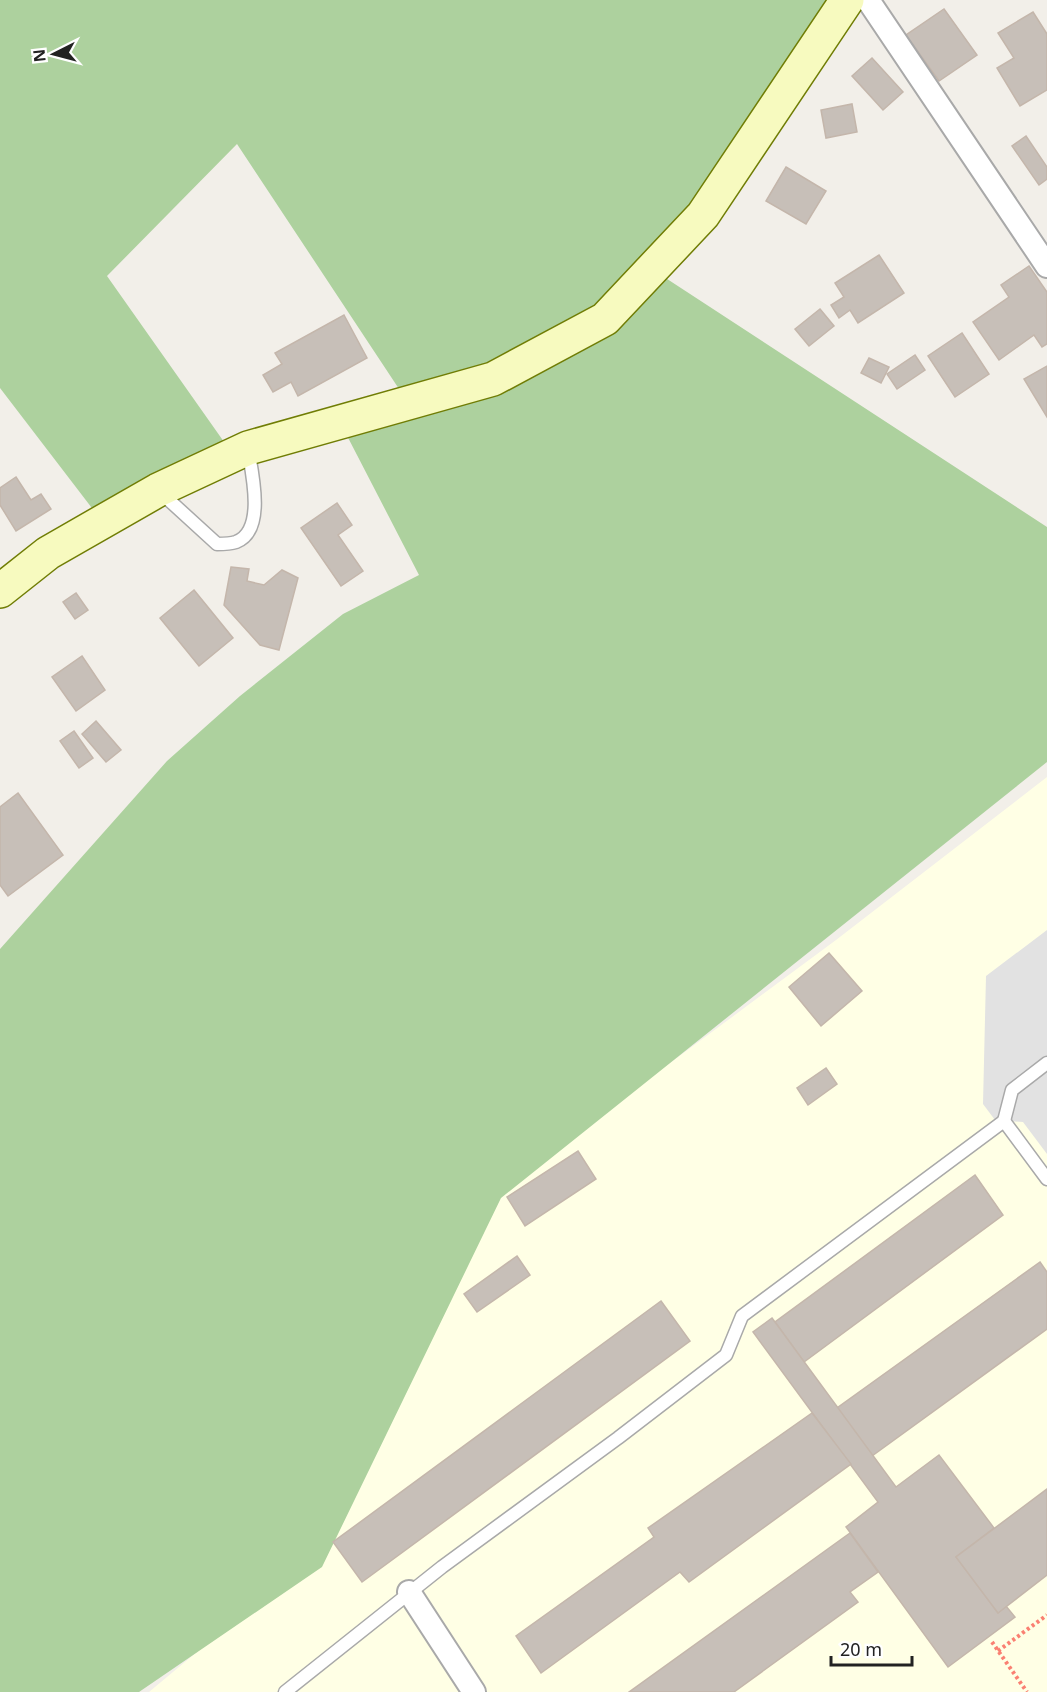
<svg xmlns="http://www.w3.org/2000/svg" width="1047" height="1692" font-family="'Noto Sans',sans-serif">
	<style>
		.education { fill: #ffffe5 }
		.forest { fill: #add19e }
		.parking { fill: #e2e2e2 }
		.building { fill: #c7bfb8; stroke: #c4b6ab; stroke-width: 1.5 }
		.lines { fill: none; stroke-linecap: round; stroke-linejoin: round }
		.lane-casing { stroke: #a9a9a9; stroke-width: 15 }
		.street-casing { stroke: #a9a9a9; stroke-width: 26 }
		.secondary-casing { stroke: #707d05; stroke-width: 36 }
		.path { stroke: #fa8072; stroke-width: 4; stroke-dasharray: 3 3; stroke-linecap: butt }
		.lane { stroke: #fff; stroke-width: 12 }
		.street { stroke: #fff; stroke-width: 22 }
		.secondary { stroke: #f7fabf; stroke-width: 33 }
	</style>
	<rect width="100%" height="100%" fill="#f2efe9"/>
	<path class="education" d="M1047,777V1692H149L311,1557L500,1189L836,940Z"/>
	<g class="forest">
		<path d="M0,0H829L700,211L602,313L491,374L405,398L237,144L107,276L229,449L98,516L0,388Z"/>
		<path d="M661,275L1047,527V762L501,1198L322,1567L139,1692H0V949L167,761L240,696L343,614L419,575L342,426L496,384Z"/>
	</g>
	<path class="parking" d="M1047,930V1154L1023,1122L995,1120L983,1104L986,976Z"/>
	<g class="building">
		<path d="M944,9L977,55L939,81L906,35Z"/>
		<path d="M1033,12L1047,34V90L1020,106L997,68L1014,58L998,33Z"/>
		<path d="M872,58L903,92L883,110L852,76Z"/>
		<path d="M852,104L857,132L826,138L821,110Z"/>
		<path d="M1026,136L1047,167V179L1039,185L1012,146Z"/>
		<path d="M786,167L826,191L806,224L766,201Z"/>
		<path d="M879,255L904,293L858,323L850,310L839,318L831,305L844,297L835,283Z"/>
		<path d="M1029,266L1047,292V344L1042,347L1034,335L999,360L973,322L1009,297L1001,285Z"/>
		<path d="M820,309L834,326L809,346L795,329Z"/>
		<path d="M344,315L367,358L298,396L291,382L273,392L263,375L282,364L275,353Z"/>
		<path d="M962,333L989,374L955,397L928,356Z"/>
		<path d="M915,355L925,370L897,389L887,374Z"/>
		<path d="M869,358L889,367L881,383L861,373Z"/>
		<path d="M1047,366V417L1024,379Z"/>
		<path d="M16,477L31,500L41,494L51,509L16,531L0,505V488Z"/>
		<path d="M337,503L352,525L338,535L363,571L341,586L301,528Z"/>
		<path d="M231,567L249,569L247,581L264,585L282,570L298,578L279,650L260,645L224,605Z"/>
		<path d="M194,590L233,638L199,666L160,618Z"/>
		<path d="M76,593L88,610L75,619L63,602Z"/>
		<path d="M82,656L105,690L76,711L52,677Z"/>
		<path d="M96,721L121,750L106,762L82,734Z"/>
		<path d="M74,731L93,758L79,768L60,741Z"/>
		<path d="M18,793L63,855L8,896L0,885V807Z"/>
		<path d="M829,953L862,991L821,1026L789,987Z"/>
		<path d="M826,1068L837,1084L808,1105L797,1088Z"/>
		<path d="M578,1151L596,1179L525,1226L507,1197Z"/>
		<path d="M975,1175L1003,1215L804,1362L775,1322Z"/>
		<path d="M517,1256L530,1275L477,1312L464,1294Z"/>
		<path d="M1040,1262L1047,1272V1329L872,1456L837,1408Z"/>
		<path d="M661,1301L690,1341L362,1582L333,1542Z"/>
		<path d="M772,1318L896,1487L939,1455L994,1528L956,1557L998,1613L1006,1606L1015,1617L948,1667L846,1527L878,1502L753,1332Z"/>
		<path d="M812,1413L851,1464L689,1582L680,1572L541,1673L516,1636L654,1537L648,1528Z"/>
		<path d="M1047,1489V1575L998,1613L956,1557Z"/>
		<path d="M850,1533L878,1572L850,1592L858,1602L734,1692H629Z"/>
	</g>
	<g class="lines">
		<g class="lane-casing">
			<g id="lane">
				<path d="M159,491L217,544C223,544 230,544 236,542C266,531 252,473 248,449"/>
				<path d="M1004,1121L1012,1090L1047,1063"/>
				<path d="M285,1692L442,1567L618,1438L726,1355L742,1316L1004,1121L1047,1179"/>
			</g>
		</g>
		<g class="street-casing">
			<g id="street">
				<path d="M868,0L1047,266"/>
				<path d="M409,1592L474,1692"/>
			</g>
		</g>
		<g class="secondary-casing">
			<path id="secondary" d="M0,591L48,553L158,490L248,448L493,379L605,319L703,215L847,0"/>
		</g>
		<g class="path">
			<path d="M992,1642L1027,1692"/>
			<path d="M998,1651L1047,1615"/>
		</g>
		<use href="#lane" class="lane"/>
		<use href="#street" class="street"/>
		<use href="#secondary" class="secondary"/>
	</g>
	<g transform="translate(54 54) rotate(264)" stroke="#ffffff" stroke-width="4.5" paint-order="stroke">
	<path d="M0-4.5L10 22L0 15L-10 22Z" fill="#222222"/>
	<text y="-9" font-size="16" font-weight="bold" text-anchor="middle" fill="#222222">N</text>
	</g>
	<path d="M831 1656v9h81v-9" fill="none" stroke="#222222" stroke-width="3"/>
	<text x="840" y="1656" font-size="18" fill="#222222" stroke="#ffffff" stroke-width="4.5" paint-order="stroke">20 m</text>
</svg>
